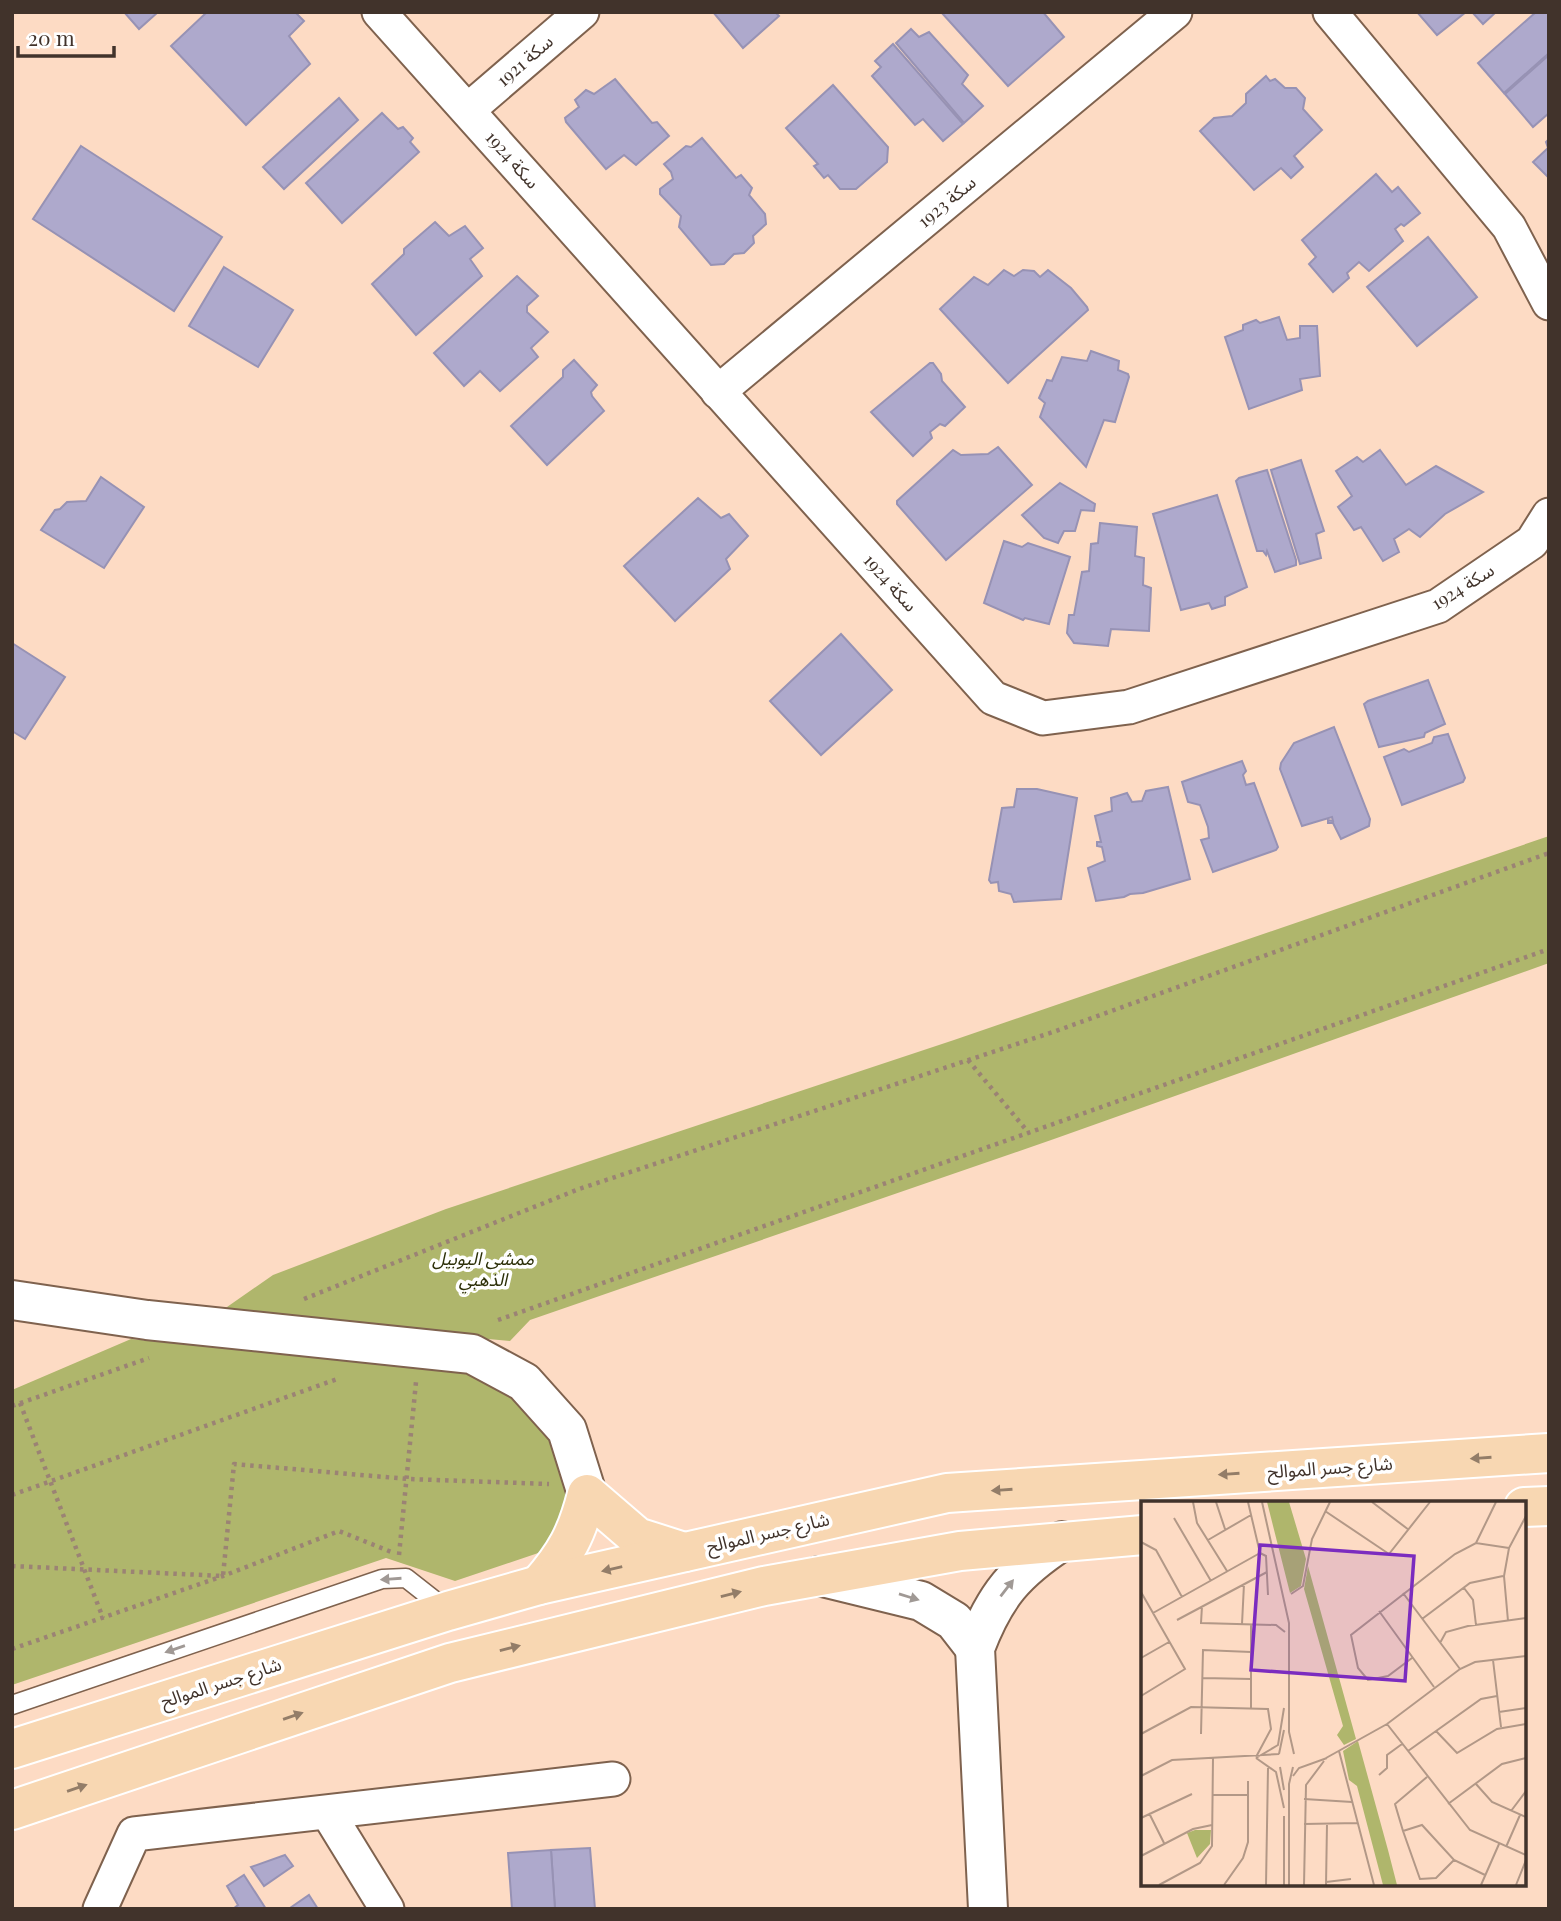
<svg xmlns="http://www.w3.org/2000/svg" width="1561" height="1921" font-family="'Playfair Display','Noto Sans Arabic',serif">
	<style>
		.green { fill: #afb66c }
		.building { fill: #aea9cc; stroke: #9792b4; stroke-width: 2 }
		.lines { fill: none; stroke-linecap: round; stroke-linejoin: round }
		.service-casing { stroke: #7f624e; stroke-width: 21 }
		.minor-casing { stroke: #7f624e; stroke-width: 37 }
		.tertiary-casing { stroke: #7f624e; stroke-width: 42 }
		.primary-casing { stroke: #fff; stroke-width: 42 }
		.path { stroke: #9b8374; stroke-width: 4.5; stroke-dasharray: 3.5 5; stroke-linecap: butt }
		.service { stroke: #fff; stroke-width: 18 }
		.minor { stroke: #fff; stroke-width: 33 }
		.tertiary { stroke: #fff; stroke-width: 38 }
		.primary { stroke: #f8d7b2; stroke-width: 38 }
		.oneway { fill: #937d68 }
		.oneway2 { fill: #a09995 }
		.labels { text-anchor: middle; stroke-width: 7; stroke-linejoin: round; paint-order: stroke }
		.street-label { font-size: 18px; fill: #41332b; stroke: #fff }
		.park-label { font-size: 18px; font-style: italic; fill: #2d3009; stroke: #fff }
		.inset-road { fill: none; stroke: #b29887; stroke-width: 2 }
		.view { fill: #7b2cbf; fill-opacity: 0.15; stroke: #7b2cbf; stroke-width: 3.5 }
		.inset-edge { fill: none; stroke: #41332b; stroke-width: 3.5 }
	</style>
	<rect width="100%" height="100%" fill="#fddbc4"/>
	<g class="green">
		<path d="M1549,836V963L1054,1139L530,1320L510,1341L217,1314L273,1275L446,1209L954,1040Z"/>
		<path d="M131,1339L471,1372L513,1386L566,1453L568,1505L553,1548L455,1581L386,1558L12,1685V1390Z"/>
	</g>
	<g class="building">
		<path d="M124,12H158L139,29Z"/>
		<path d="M207,12H295L304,21L289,36L310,64L246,125L171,46Z"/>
		<path d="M713,12H775L779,16L743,48Z"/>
		<path d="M941,12H1043L1064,37L1008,86Z"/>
		<path d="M1417,12H1466L1437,35Z"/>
		<path d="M1472,12H1496L1483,24Z"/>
		<path d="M1536,12H1549V53L1504,93L1478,63Z"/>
		<path d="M911,29L919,37L929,32L968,75L962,84L983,106L964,123L896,43Z"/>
		<path d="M893,44L963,124L943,141L923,119L915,125L872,76L881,67L875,61Z"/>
		<path d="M1549,55V113L1533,127L1505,94Z"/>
		<path d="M1266,76L1270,81L1275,79L1285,88H1296L1305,98L1303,109L1322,130L1294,156L1303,167L1291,178L1281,168L1254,190L1200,131L1214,118L1232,116L1246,103V94Z"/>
		<path d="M615,79L652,123L657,122L669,136L636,165L624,155L606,169L566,122L565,118L579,107L575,100L586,90L594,94Z"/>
		<path d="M833,85L888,147L887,162L856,189H840L828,175L824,178L814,166L818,164L786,128Z"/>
		<path d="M339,98L358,120L284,189L263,167Z"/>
		<path d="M382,113L398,129L403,127L413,138L410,142L419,152L342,223L306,183Z"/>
		<path d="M702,138L736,178L741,175L752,188L749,195L765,214L766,224L753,236L754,243L744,253L734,254L724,264L711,265L679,227L681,216L660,194V189L673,179L671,172L664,164L686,146L691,147Z"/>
		<path d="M1549,139V178L1533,162L1548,148L1546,142Z"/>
		<path d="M81,146L222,237L174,311L33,219Z"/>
		<path d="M1376,174L1392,192L1398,187L1420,213L1404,226L1401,224L1395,229L1403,241L1369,271L1359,262L1347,273L1349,278L1333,292L1309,264L1316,257L1302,240Z"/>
		<path d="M435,222L449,236L465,226L483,248L470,259L482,276L416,335L372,284L404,254V249Z"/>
		<path d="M1428,237L1477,297L1417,346L1367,287Z"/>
		<path d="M224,267L293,310L258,367L189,326Z"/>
		<path d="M1004,270L1014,276L1023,270L1034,271L1040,277L1048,270L1071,288L1087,307L1088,310L1008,383L940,309L974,277L988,285Z"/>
		<path d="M517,276L538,296L527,306V312L548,332L531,348L538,357L500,391L480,371L464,386L434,353Z"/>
		<path d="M1279,317L1287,340L1300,338V326H1317L1320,376L1300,379L1302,390L1249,409L1225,337L1243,330V325L1256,320L1260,323Z"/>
		<path d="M1091,351L1119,361L1118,370L1128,374L1129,377L1115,422L1104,420L1086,467L1040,417L1045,403L1039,398L1047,380L1052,381L1062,357L1087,361Z"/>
		<path d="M574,360L597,385L591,392L592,396L604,411L547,465L511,426L563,377V370Z"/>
		<path d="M930,363H933L941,374L942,381L965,407L945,426L940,424L930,432L932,438L913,456L871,412Z"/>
		<path d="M998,447L1032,485L946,560L897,504V501L953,450L961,455L988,454Z"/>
		<path d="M1380,450L1406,485L1436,466L1483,492L1445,514L1420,537L1409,529L1394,539L1399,552L1383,561L1361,527L1354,530L1338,507L1352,496L1336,471L1357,457L1363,462Z"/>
		<path d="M1301,460L1324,531L1316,534L1321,558L1300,564L1271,470Z"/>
		<path d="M1267,470L1296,560V565L1275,572L1267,551L1266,555L1263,551H1257L1236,481L1239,478Z"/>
		<path d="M101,477L144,507L104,568L41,530L55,510L60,509L67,502L86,501Z"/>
		<path d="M1060,483L1095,504L1094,511L1081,510L1075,531H1064L1058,543L1044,538L1022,515Z"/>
		<path d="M1217,495L1247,587L1225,597V605L1212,609L1209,603L1181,610L1153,514Z"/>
		<path d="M698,498L721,518L729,514L748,536L726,559L730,569L675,621L624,566Z"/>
		<path d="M1100,523L1137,527L1135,556L1144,558L1143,585L1151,588L1149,631L1111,629L1108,646L1074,643L1067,633L1069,615H1074L1082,572L1089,571L1091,544L1098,543Z"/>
		<path d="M1004,541L1022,547L1028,543L1070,557L1049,624L1025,618L1023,620L984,603Z"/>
		<path d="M841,634L892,690L821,755L770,701Z"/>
		<path d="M12,643L65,677L25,739L12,731Z"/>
		<path d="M1428,680L1445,724L1425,733L1424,737L1379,747L1364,704L1368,701Z"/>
		<path d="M1334,727L1370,819L1369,826L1341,839L1333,823H1328V820L1333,821L1332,817L1302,826L1280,769L1281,763L1294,743Z"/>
		<path d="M1448,734L1465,778L1463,782L1402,805L1384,757L1404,749L1409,752L1432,743L1434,737Z"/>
		<path d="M1242,761L1246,771L1243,775L1246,785L1254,783L1278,847L1276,850L1213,872L1201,840L1209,838L1208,827L1200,805L1188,802L1182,782Z"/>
		<path d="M1168,787L1190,879L1143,893L1130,894L1124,897L1096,901L1088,868L1105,861L1102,847L1097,846V842H1101L1095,816L1112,811L1111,798L1127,793L1132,802L1142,801L1146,791Z"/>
		<path d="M1017,789H1037L1077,798L1061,899L1014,902L1011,894L999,891L998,882L991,883L989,880L1002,808L1014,807Z"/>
		<path d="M590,1848L595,1909H555L551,1850Z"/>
		<path d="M551,1850L555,1909H512L508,1853Z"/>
		<path d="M285,1855L293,1866L264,1886L251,1867Z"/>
		<path d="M244,1875L266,1909H233L238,1905L227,1886Z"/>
		<path d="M309,1895L318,1909H290V1908Z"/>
	</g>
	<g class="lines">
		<g class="service-casing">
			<path id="service" d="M12,1705L382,1579L406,1578L448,1611"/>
		</g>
		<g class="minor-casing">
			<g id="minor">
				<path d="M379,12L993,698L1043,718L1129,707L1438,606L1532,542L1549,515"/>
				<path d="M1330,12L1509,227L1549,303"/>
				<path d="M468,110L582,12"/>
				<path d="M718,392L1175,12"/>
				<path d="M328,1813L387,1909"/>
				<path d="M100,1909L134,1834L613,1779"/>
			</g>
		</g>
		<g class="tertiary-casing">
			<g id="tertiary">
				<path d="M12,1300L147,1320L472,1354L524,1382L567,1430L587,1494"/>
				<path d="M819,1576L921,1601L954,1621L975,1648"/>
				<path d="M988,1909L975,1648C995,1595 1015,1572 1062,1541"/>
			</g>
		</g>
		<g class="primary-casing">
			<g id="primary">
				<path d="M1524,1507L1549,1506"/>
				<path d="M539,1585C566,1554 577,1534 587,1494L637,1537L684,1552"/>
				<path d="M12,1749L448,1611L539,1585L947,1493L1549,1453"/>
				<path d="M12,1810L450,1663L764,1586L960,1551L1143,1535"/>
			</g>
		</g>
		<g class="path">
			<path d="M968,1060L1028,1132"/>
			<path d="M304,1299L579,1189L1056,1031L1549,853"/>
			<path d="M498,1320L1549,949"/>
			<path d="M20,1403L103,1618"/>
			<path d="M12,1406L149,1358"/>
			<path d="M12,1495L340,1378"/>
			<path d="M399,1555L416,1382"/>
			<path d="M12,1566L223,1576L234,1464L408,1479L549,1484"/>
			<path d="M12,1649L223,1576L339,1531L394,1553"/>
		</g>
		<use href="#service" class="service"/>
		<use href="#minor" class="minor"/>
		<use href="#tertiary" class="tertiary"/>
		<use href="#primary" class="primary"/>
	</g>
	<defs><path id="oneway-solid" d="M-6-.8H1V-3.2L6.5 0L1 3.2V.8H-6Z" transform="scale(1.75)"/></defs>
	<g class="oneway">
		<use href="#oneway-solid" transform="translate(1481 1458) rotate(176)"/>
		<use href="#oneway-solid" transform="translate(1229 1474) rotate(176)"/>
		<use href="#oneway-solid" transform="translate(1002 1490) rotate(176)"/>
		<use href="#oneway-solid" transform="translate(612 1569) rotate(167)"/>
		<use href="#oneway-solid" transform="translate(731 1594) rotate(-14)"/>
		<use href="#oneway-solid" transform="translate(510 1648) rotate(-14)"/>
		<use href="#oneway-solid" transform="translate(293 1716) rotate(-19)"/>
		<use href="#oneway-solid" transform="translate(77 1788) rotate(-19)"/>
	</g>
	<g class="oneway2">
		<use href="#oneway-solid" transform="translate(391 1579) rotate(176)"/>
		<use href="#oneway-solid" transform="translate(1007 1588) rotate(-52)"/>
		<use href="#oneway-solid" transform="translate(909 1597) rotate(17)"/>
		<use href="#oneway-solid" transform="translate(175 1649) rotate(161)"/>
	</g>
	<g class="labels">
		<g class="street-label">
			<text transform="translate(525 61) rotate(-41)" y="6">سكة 1921</text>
			<text transform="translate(512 160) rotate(48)" y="6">سكة 1924</text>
			<text transform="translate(947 202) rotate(-40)" y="6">سكة 1923</text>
			<text transform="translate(890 583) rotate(48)" y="6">سكة 1924</text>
			<text transform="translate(1463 587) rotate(-32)" y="6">سكة 1924</text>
			<text transform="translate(1330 1468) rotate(-4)" y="6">شارع جسر الموالح</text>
			<text transform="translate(768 1533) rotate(-13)" y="6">شارع جسر الموالح</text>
			<text transform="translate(221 1683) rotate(-18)" y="6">شارع جسر الموالح</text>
		</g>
		<g class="park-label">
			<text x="483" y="1265">ممشى اليوبيل<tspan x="483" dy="21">الذهبي</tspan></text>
		</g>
	</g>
	<g transform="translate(1141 1501)">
		<rect width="385" height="385" fill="#fddbc4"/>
		<path d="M126,1H148L165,58L160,85L149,92ZM167,65L215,238L203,244L196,234L202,225L163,88ZM217,240L247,349L256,384H242L216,285L208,279L202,250ZM54,329H70L69,343L56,357L46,332Z" fill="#afb66c"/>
		<path class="inset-road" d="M52,1L56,22L86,70M75,1L84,28M107,1L119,52L125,55L127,94M121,1L148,122V231L153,253M231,1L268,29M184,10L248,53L289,1M33,17L70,80M67,39L110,14M0,41L15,49L41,96M335,42L355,1M323,87L332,99L335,124M0,91L44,168L0,195M262,92L319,168M150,93L162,85L171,38L189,1M61,105L60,122L135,124L144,131M238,110L293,186M12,112L119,52M281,118L329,82L362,75M36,119L126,71M367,120L363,75L368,47L385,15M101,123L103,83M110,124V207M299,142L305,131L327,125L385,117M0,157L28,141M271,157L247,175L227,179L217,167L210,134L314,53L335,42L368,47M352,159L360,226M62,177L110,178M358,211L385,207M246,223L329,329L385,354M295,230L316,252L356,228L385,223M0,233L50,206L127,208L130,228L115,256M60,233L62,149L110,151M198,250L233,384M267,250L340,198L356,195M138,253L143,229M115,257L137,244L143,207M115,257L135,271L143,307M185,257L246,223L319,168L334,161L385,155M139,266L143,289M238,274L246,267V254L261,243M0,275L31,259L138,253M152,275L158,267L186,257M286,276L254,303L262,330L279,378L295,377L313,359M335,283L351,301L385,316M72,294H107M163,298L211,301M307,303L361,263L385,257M370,310L385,290M8,312L23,342M143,315V384M0,317L51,293M163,323L217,322M262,330L281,324L313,359L344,374M365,346L379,314M0,355L52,328L71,324M185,381L210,378M18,384L59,362L71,345L72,257M83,384L102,357L107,341V280M125,384L127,267M148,384V283L152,266M163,384L165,284L183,260M185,384L186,323M340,384L358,343M375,384L385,359"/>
		<path class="view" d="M119,44L273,55L264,180L110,169Z"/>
		<rect width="385" height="385" class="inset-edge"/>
	</g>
	<rect width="1561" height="1921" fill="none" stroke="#41332b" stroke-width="28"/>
	<path d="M18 46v10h96v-10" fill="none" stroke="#41332b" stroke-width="3.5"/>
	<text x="28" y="46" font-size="21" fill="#41332b" stroke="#ffffff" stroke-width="5" paint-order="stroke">20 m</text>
</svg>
